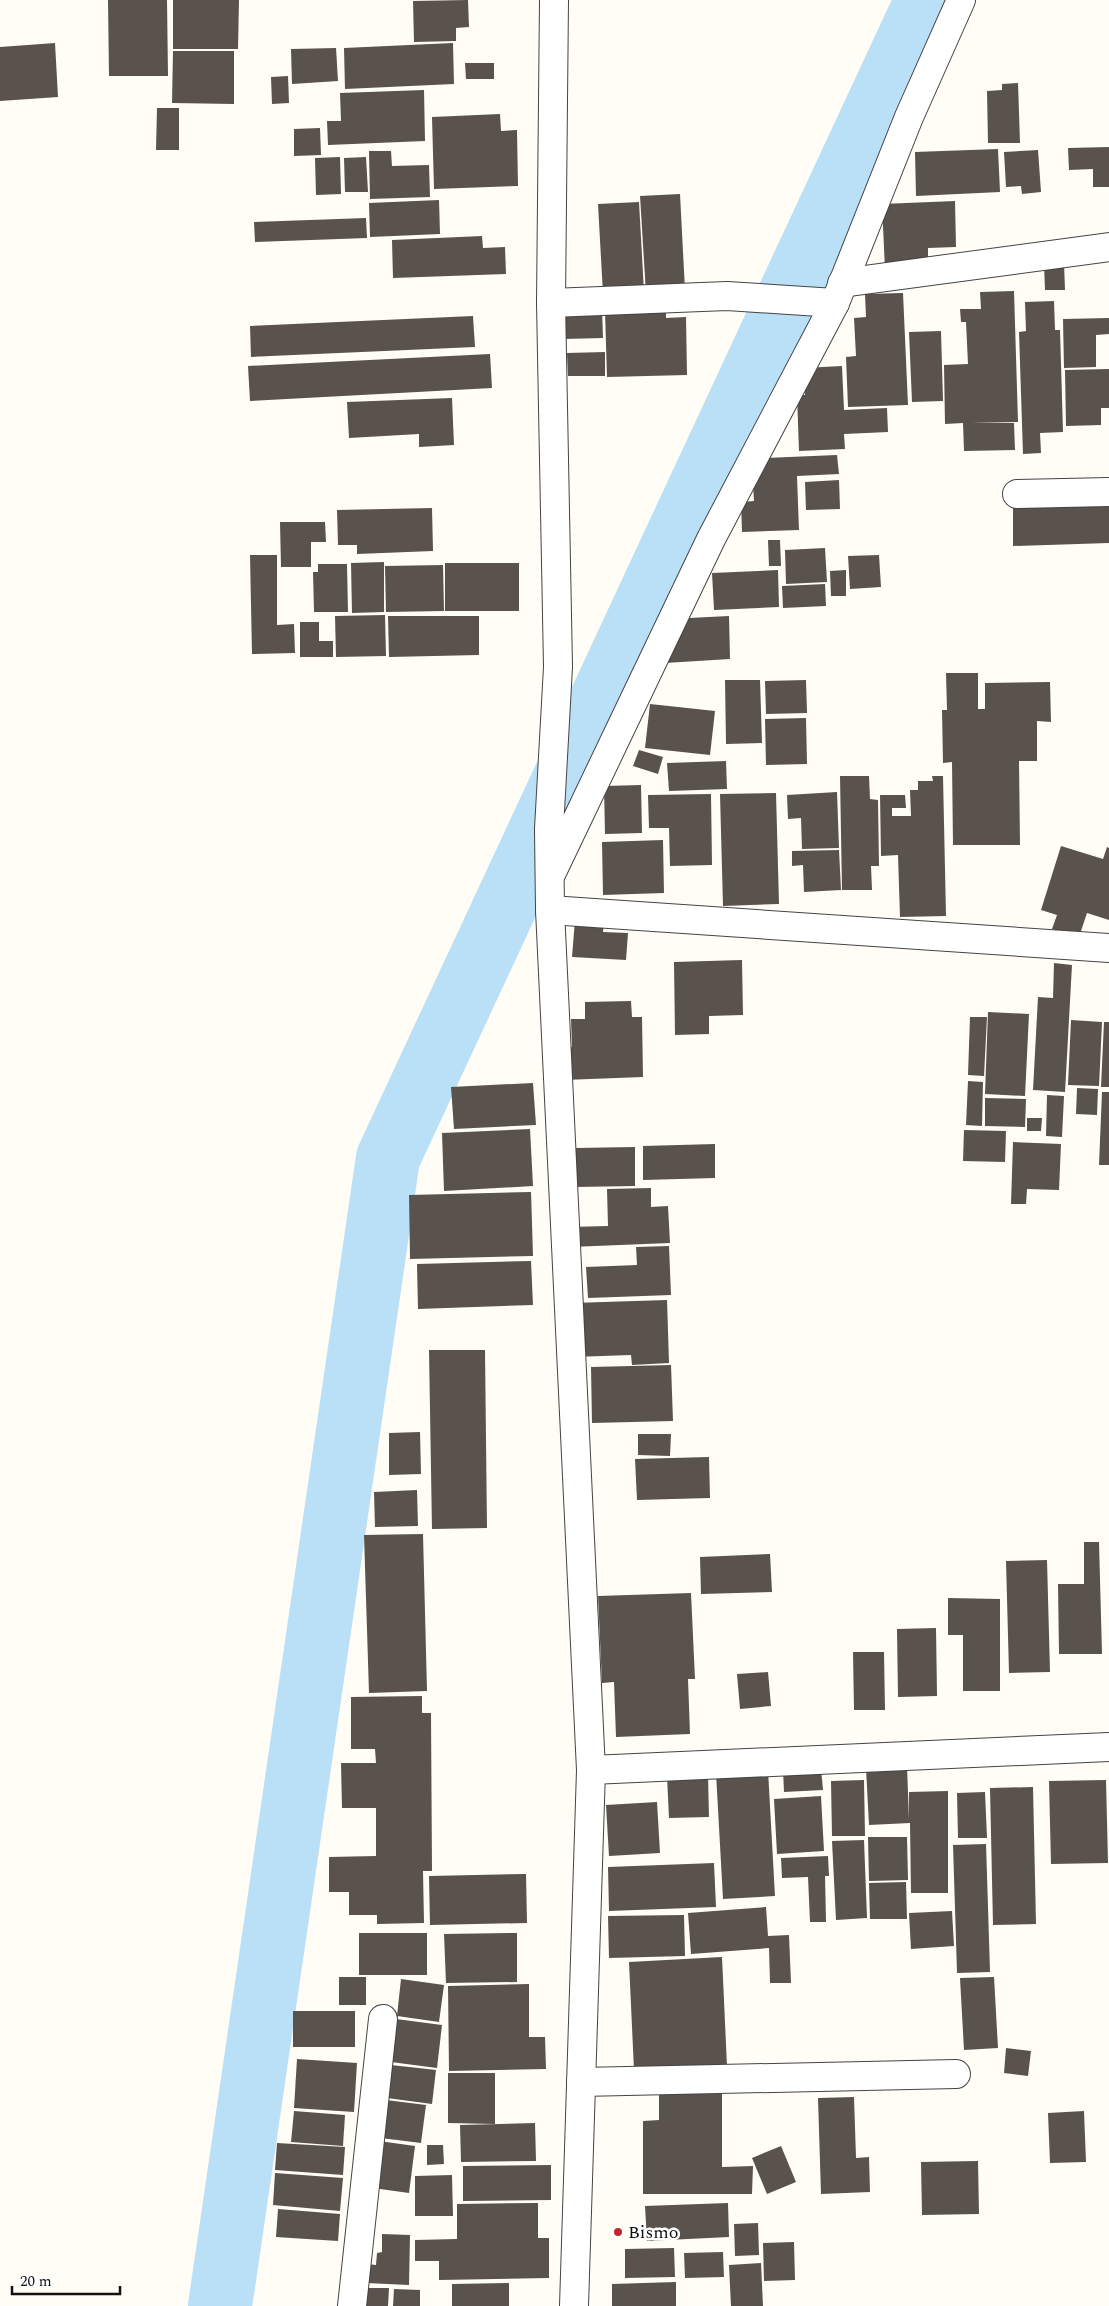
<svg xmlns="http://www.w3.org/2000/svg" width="1109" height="2306" font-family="Spectral,serif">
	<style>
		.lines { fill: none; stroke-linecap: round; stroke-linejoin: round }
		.river { stroke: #b9e0f7; stroke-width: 64 }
		.building { fill: #5a524d }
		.minor-casing { stroke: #444; stroke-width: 30 }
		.minor { stroke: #fff; stroke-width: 28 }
		.poi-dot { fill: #c4262e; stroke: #fff; stroke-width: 2 }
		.labels { text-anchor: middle; stroke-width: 5; stroke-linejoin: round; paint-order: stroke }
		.poi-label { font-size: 18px; fill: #111; stroke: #fff; text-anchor: start }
	</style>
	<rect width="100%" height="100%" fill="#fffdf5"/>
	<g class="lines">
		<path class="river" d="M220,2306L388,1158L927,0"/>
	</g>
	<g class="building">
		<path d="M108,0H167L168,76H109Z"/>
		<path d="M173,0H239L238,49H173Z"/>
		<path d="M468,0L469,27L456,28V41L414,42L413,1Z"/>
		<path d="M55,43L58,97L0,101V47Z"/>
		<path d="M453,43L454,84L345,89L344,48Z"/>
		<path d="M336,48L338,81L292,84L291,49Z"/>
		<path d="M173,51H234V104L172,103Z"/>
		<path d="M465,63H494V79H466Z"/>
		<path d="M288,76L289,103L272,104L271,77Z"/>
		<path d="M1018,83L1020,143H988L987,91L1002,90V84Z"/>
		<path d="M424,90L425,141L328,145L327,121H341L340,93Z"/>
		<path d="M157,108H179V150H156Z"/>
		<path d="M500,114L501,131L517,130L518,186L434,189L432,117Z"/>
		<path d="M320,128L321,155L294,156V129Z"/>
		<path d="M1109,147V187H1093V169L1069,170L1068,148Z"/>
		<path d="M998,149L1000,192L916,196L915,152Z"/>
		<path d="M1038,150L1041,192L1022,194L1021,186L1006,187L1004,152Z"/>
		<path d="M369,151H391L392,166L429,165L430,197L370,199Z"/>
		<path d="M340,157L341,194L316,195L315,158Z"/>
		<path d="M366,157L368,192H345L344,158Z"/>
		<path d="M680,194L685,290L646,293L640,196Z"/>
		<path d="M439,200L440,234L370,237L369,203Z"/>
		<path d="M955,201L956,247L928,248V268L885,270L882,204Z"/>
		<path d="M639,202L644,292L603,294L598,204Z"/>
		<path d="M366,218L367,238L255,242L254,222Z"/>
		<path d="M482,236L483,248L505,247L506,274L393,278L392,240Z"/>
		<path d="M1064,263L1065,290H1045L1044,264Z"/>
		<path d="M1014,291L1018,422L971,423H1014L1015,450L964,451L963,423L945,424L944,365L968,364L966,322H961L960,309H981L980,292Z"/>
		<path d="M903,293L908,405L848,407L846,357L856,356L854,318L866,317L865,294Z"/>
		<path d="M1054,301L1055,330H1060L1063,432L1040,433L1041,453L1023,454L1019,332L1026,331L1025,302Z"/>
		<path d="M602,308L603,338L564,339L563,310Z"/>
		<path d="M666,308V318L686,317L687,375L607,377L605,311Z"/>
		<path d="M473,316L475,347L251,357L250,326Z"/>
		<path d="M1109,318V334L1096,335V367L1064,368L1063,319Z"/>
		<path d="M941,331L943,401L912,402L909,332Z"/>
		<path d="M605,352V376H568L567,353Z"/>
		<path d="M490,354L492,388L250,401L248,366Z"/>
		<path d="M842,366L844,410L887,408L888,432L844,434L845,449L799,451L797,395H805L804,368Z"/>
		<path d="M1109,369V408H1101V425L1066,426L1065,370Z"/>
		<path d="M452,398L454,445L419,447V434L349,438L347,402Z"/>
		<path d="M837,455L839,474L797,476L799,530L742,532L741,502L754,501L752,469H765V458Z"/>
		<path d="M839,480L840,509L806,510L805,482Z"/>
		<path d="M1109,495V543L1013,546V505Z"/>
		<path d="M432,508L433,551L357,554V545H338L337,510Z"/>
		<path d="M280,522H325L326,542H311V567H281Z"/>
		<path d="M768,540H780L781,566H769Z"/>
		<path d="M825,548L827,582L786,584L785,550Z"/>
		<path d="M250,555H277V625L294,624L295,653L252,654Z"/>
		<path d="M879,555L881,587L850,589L848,556Z"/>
		<path d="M384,562V612L352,613L351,563Z"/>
		<rect x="445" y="563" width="74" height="48"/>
		<path d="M318,564H347L348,612H314L313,572H318Z"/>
		<path d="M443,565L444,611L386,612L385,566Z"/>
		<path d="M778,570L779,607L714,610L712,573Z"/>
		<path d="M846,570V596H831L830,571Z"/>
		<path d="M825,584L826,606L783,608L782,586Z"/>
		<path d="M385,615L386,656L336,657L335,616Z"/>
		<path d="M388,616H479V655L389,657Z"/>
		<path d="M729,616L730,659L665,663L689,618Z"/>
		<path d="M300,622H319V641H333V657H300Z"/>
		<path d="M946,673H978V709H985V683L1050,682L1051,722L1037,721V761H1019L1020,845H953L952,762L943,763L942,710H947Z"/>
		<path d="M725,680H760L762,743L726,744Z"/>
		<path d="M806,680L807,713L766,714L765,681Z"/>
		<path d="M650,704L715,711L710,755L645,748Z"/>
		<path d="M806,718L807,764L766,765L765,719Z"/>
		<path d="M639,750L663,757L658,774L633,766Z"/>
		<path d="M726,761L727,789L669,791L667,763Z"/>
		<path d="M840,776H869L870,799L878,800L879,866H871L872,890H842Z"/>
		<path d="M932,776H943L946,916L900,917L898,855L881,856L880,795H905L906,808H892V816H911L910,790H918V781H933Z"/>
		<path d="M641,785L642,833L605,834L604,786Z"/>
		<path d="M837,792L839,848L802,849L801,818L788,819L787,795Z"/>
		<path d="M776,793L779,904L723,906L720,794Z"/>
		<path d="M711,794L712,865L670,866L669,828H649L648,795Z"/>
		<path d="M663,840L664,893L603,895L602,842Z"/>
		<path d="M1061,846L1103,859L1107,847L1109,848V920L1087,913L1079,937L1052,929L1057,915L1041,910Z"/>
		<path d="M839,850L841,890L804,892L803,865L792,866V851Z"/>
		<path d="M575,920L604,922L603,932L628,933L626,960L572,957Z"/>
		<path d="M742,960L743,1015L709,1016V1034L675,1035L674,962Z"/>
		<path d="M1054,963L1072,965L1065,1092L1033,1090L1038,997L1053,998Z"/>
		<path d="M631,1001L632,1017H642L643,1077L564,1080L563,1047H572L571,1019H585V1002Z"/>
		<path d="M988,1012L1029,1014L1025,1096L985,1094Z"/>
		<path d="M970,1017H987L984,1076L968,1075Z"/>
		<path d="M1071,1020L1102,1022L1099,1086L1068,1085Z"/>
		<path d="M1104,1022H1109V1087H1101Z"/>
		<path d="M968,1081L983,1082L982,1126L966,1125Z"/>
		<path d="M533,1083L536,1125L454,1129L451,1087Z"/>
		<path d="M1077,1088L1098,1089L1097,1115L1076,1114Z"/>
		<path d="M1102,1092H1109V1165H1099Z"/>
		<path d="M1047,1095L1064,1096L1062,1137L1046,1136Z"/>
		<path d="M985,1098L1026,1099L1025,1127L985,1126Z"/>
		<path d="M1027,1118H1042L1041,1131H1027Z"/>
		<path d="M530,1129L533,1186L444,1191L442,1133Z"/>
		<path d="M964,1130L1006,1131L1005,1162L963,1161Z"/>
		<path d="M1013,1142L1061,1144L1059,1190L1027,1189L1026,1204H1011Z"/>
		<path d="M715,1144V1178L643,1180V1146Z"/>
		<path d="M635,1147V1186L576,1187V1148Z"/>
		<path d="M651,1188V1207L668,1206L670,1243L570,1247L569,1227L608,1226L607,1189Z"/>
		<path d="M531,1192L533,1256L410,1259L409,1195Z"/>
		<path d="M669,1246L671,1295L588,1298L586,1267L637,1265L636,1247Z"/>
		<path d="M531,1261L533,1305L418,1309L417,1264Z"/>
		<path d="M667,1300L669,1363L632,1365L631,1355L573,1357L572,1303Z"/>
		<path d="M429,1350H485L487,1528L432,1529Z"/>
		<path d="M671,1365L673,1421L592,1423L591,1367Z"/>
		<path d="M420,1432L421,1474L389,1475V1433Z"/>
		<path d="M638,1434H671L670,1456L638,1455Z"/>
		<path d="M709,1457L710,1498L637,1500L635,1459Z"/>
		<path d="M417,1490L418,1526L375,1527L374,1492Z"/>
		<path d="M423,1534L427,1691L369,1693L364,1535Z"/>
		<path d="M1084,1542H1099L1102,1654H1059L1058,1584H1084Z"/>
		<path d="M770,1554L772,1592L701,1594L700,1557Z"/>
		<path d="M1047,1560L1050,1672L1009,1673L1006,1561Z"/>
		<path d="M691,1593L695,1679H688L690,1734L616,1737L614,1682L602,1683L598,1596Z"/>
		<path d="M948,1598L1000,1599V1691H963V1635H948Z"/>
		<path d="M936,1628L937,1696L898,1697L897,1629Z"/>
		<path d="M853,1652H884L885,1710H854Z"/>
		<path d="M768,1672L771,1706L740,1709L737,1674Z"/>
		<path d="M422,1696V1713H431L432,1871H423L424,1923L377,1924V1915H349V1892H329V1857L376,1856V1808H342L341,1763H376L375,1749H351V1697Z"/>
		<path d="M907,1766L909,1819V1792L948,1791V1893H911L910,1823L869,1825L866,1768Z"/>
		<path d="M821,1768L823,1790L784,1792L783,1770Z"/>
		<path d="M768,1770L775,1896L723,1899L716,1773Z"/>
		<path d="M708,1775L709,1817L669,1818L667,1776Z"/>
		<path d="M864,1780L865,1836H832L831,1781Z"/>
		<path d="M1106,1780L1108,1863L1051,1864L1049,1781Z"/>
		<path d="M1033,1787L1036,1924L993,1925L990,1788Z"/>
		<path d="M985,1792L987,1838H958L957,1793Z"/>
		<path d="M821,1796L824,1851L777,1854L774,1799Z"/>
		<path d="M657,1802L660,1853L609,1856L606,1805Z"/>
		<path d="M868,1837H907L908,1880L869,1881Z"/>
		<path d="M864,1840L867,1918L836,1920L832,1841Z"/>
		<path d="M986,1844L990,1972L957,1973L953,1845Z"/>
		<path d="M828,1856L829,1876H825L826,1922H810L808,1877L782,1878L781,1858Z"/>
		<path d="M714,1863L716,1907L609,1911L608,1867Z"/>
		<path d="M526,1874L527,1923L430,1925L429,1876Z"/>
		<path d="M906,1882L907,1919H870L869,1883Z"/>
		<path d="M766,1907L768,1936L789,1935L791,1983H770L769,1948L691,1954L688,1913Z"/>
		<path d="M952,1911L954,1946L911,1949L909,1913Z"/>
		<path d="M684,1915L685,1956L609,1958L608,1916Z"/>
		<rect x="359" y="1933" width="68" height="42"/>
		<path d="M517,1933V1982L446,1983L444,1934Z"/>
		<path d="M722,1957L727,2066L634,2070L629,1962Z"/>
		<rect x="339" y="1977" width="27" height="28"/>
		<path d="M994,1977L998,2048L964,2050L960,1978Z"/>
		<path d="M401,1979L444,1985L439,2022L397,2016Z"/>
		<path d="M529,1984V2037H545L546,2069L449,2071L448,1986Z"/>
		<rect x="293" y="2011" width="62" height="36"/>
		<path d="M396,2019L442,2025L437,2068L391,2062Z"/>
		<path d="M1006,2048L1031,2051L1028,2076L1004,2073Z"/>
		<path d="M297,2059L357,2063L354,2112L294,2108Z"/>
		<path d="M391,2065L436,2070L432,2104L387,2098Z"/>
		<path d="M448,2073H495V2124L448,2123Z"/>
		<path d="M722,2090V2167L753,2166L752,2194H643V2121L659,2120V2091Z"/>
		<path d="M854,2097L856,2158L869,2157L870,2192L821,2194L818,2098Z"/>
		<path d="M386,2100L426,2105L421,2143L381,2138Z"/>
		<path d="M294,2111L345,2115L343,2146L291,2142Z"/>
		<path d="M1084,2111L1086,2162L1050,2163L1048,2113Z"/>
		<path d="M535,2123L536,2161L461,2162L460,2125Z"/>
		<path d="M379,2141L415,2146L409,2193L373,2188Z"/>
		<path d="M277,2143L345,2147L343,2175L275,2170Z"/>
		<path d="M427,2145H443L444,2164L427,2165Z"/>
		<path d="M781,2146L796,2182L767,2194L752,2158Z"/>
		<path d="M978,2161L979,2214L922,2215L921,2162Z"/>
		<path d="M551,2165V2200L463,2201V2166Z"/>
		<path d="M275,2173L343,2178L340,2211L273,2205Z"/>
		<path d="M452,2175L453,2216H415V2176Z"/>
		<path d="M538,2203V2238H549V2278L439,2280V2261H415V2240L457,2239V2204Z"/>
		<path d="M728,2203L729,2237L647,2241L645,2206Z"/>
		<path d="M278,2209L340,2214L338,2241L276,2237Z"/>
		<path d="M758,2223L759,2255L735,2256L734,2224Z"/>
		<path d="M382,2234L410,2235L409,2285L366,2283L367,2264L376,2265L377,2253L382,2252Z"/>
		<path d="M794,2242L795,2280L764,2281L763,2243Z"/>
		<path d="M674,2248L675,2277L625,2278V2249Z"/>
		<path d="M723,2252L724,2277L685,2278L684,2253Z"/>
		<path d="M761,2263L763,2306H731L729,2265Z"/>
		<path d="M676,2282V2306H612V2284Z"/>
		<path d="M509,2283V2306H452V2284Z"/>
		<path d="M361,2288H389L388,2306H360Z"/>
		<path d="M394,2289L420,2290V2306H393Z"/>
	</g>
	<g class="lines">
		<g class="minor-casing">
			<g id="minor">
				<path d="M554,0L551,303L558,667L549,829L550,910L591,1770L574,2306"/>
				<path d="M842,283L1109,247"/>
				<path d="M551,303L727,296L835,303"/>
				<path d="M1017,494L1109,492"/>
				<path d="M552,872L711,539L835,303L909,117L961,0"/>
				<path d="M550,910L1109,948"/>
				<path d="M591,1770L1109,1747"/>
				<path d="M581,2082L956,2074"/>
				<path d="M352,2306L383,2019"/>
			</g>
		</g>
		<use href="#minor" class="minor"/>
	</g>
	<circle class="poi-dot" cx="618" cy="2232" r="5"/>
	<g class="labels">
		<g class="poi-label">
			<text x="628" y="2238">Bismo</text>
		</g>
	</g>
	<path d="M12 2286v8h108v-8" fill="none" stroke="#111111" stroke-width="2.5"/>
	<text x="20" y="2286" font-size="15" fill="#111111" stroke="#ffffff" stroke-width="4" paint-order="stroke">20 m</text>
</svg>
